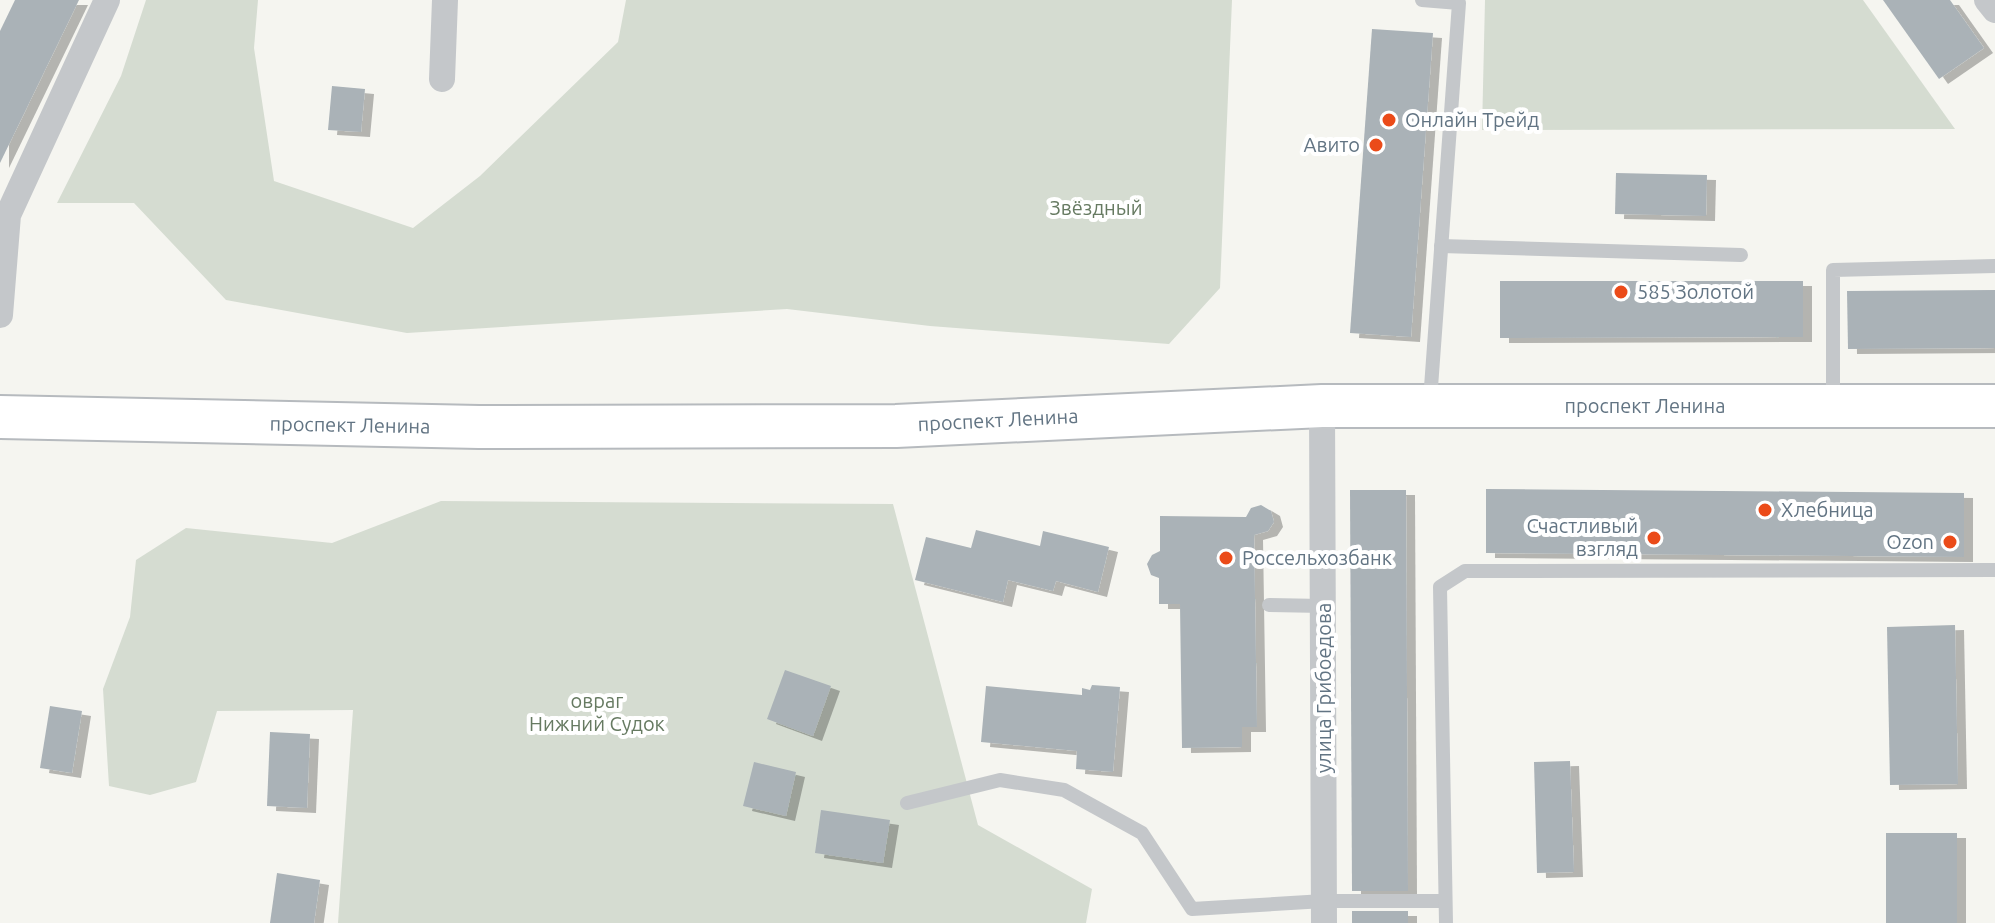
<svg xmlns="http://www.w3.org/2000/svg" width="1995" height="923" font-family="Ubuntu,sans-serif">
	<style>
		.green { fill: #d5dcd1 }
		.building { fill: #aab2b7; filter: url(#shadow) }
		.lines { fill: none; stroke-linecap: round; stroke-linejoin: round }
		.primary-casing { stroke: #b6babe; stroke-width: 46 }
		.lane { stroke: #c4c7ca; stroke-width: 14 }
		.street { stroke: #c4c7ca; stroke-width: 26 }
		.primary { stroke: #fff; stroke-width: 42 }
		.poi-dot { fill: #eb4b19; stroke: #fff; stroke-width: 3 }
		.labels { text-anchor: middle; stroke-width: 8; stroke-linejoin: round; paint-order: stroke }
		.poi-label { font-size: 20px; fill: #627483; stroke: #fff; text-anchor: start }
		.park-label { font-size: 20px; fill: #667a61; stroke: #fff }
		.street-label { font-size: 20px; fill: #627483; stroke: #fff }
	</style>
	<defs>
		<filter id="shadow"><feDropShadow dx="9" dy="5" stdDeviation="0" flood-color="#0004"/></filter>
	</defs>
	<rect width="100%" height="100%" fill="#f5f5f0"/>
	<g class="green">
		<path d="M146,0H258L254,48L274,181L413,228L480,176L618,42L626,0H1232L1220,288L1169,344L930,326L787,309L407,333L226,300L134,203H57L121,76Z"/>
		<path d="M1485,0H1863L1955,129L1482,130Z"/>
		<path d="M441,501L893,504L978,825L1092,889L1086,923H338L353,710L217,711L196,782L150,795L109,786L103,689L130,617L136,560L186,528L332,543Z"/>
	</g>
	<g class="building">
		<path d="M15,0H79L0,163V31Z"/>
		<path d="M1883,0H1950L1984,48L1939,79Z"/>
		<path d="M1372,29L1433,33L1411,337L1350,333Z"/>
		<path d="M332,86L365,89L361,132L328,130Z"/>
		<path d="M1616,173L1707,175L1706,216L1615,214Z"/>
		<path d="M1500,281H1803V337L1500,338Z"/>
		<path d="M1995,290V348L1848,349L1847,291Z"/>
		<path d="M1486,489L1964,493V557L1486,553Z"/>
		<path d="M1350,490H1406L1408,891H1352Z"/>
		<path d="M1261,505L1271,511L1274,522L1268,531L1254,535L1257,727H1242V747L1182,748L1180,604H1159V578L1151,575L1147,564L1152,555L1160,551V516L1246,517L1251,508Z"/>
		<path d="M976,530L1040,546L1043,531L1109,547L1098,592L1056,581L1053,591L1008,580L1003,602L915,580L926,537L971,548Z"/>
		<path d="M1955,625L1958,784L1890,785L1887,627Z"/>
		<path d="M785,670L831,686L813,736L767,719Z"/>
		<path d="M1092,685L1120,687L1113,772L1076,769L1077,751L981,742L986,686L1082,695V688L1090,690Z"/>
		<path d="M50,706L82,711L72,773L40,768Z"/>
		<path d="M270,732L310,734L307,808L267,806Z"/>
		<path d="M1570,761L1574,872L1537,873L1534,762Z"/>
		<path d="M754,762L796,772L786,816L743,806Z"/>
		<path d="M821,810L890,820L883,863L815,853Z"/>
		<rect x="1886" y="833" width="71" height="90"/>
		<path d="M277,873L320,880L314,923H270Z"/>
		<rect x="1352" y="911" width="56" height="12"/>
	</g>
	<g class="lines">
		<g class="primary-casing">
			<path id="primary" d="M0,417L479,427L896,426L1322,406H1995"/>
		</g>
		<g class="lane">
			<path d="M1422,0L1459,3L1430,401"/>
			<path d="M1441,246L1741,255"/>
			<path d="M1833,403V270L1995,266"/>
			<path d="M1269,605L1323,606"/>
			<path d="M907,803L1000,780L1064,790L1142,833L1192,909L1324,901H1445"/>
			<path d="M1446,923L1440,587L1465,571L1995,570"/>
		</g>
		<g class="street">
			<path d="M1987,0L1995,10"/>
			<path d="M442,79L445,0"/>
			<path d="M0,315L8,215L107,0"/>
			<path d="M1322,406L1324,923"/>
		</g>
		<use href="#primary" class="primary"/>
	</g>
	<g class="poi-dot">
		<circle cx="1389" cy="120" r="8"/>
		<circle cx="1376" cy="145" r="8"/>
		<circle cx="1621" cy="292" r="8"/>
		<circle cx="1765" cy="510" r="8"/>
		<circle cx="1654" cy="538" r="8"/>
		<circle cx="1950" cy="542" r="8"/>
		<circle cx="1226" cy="558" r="8"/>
	</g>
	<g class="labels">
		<g class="poi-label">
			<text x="1405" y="127">Онлайн Трейд</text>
			<text x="1360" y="152" text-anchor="end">Авито</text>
			<text x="1637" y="299">585 Золотой</text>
			<text x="1781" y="517">Хлебница</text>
			<text x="1638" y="533" text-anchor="end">Счастливый<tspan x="1638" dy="23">взгляд</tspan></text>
			<text x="1934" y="549" text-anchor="end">Ozon</text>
			<text x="1242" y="565">Россельхозбанк</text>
		</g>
		<g class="park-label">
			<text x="1096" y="215">Звёздный</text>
			<text x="597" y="708">овраг<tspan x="597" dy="23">Нижний Судок</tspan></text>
		</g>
		<g class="street-label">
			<text x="1645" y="413">проспект Ленина</text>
			<text transform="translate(998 420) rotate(-3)" y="7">проспект Ленина</text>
			<text transform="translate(350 425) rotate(1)" y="7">проспект Ленина</text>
			<text transform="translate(1324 688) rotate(-90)" y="7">улица Грибоедова</text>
		</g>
	</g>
</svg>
